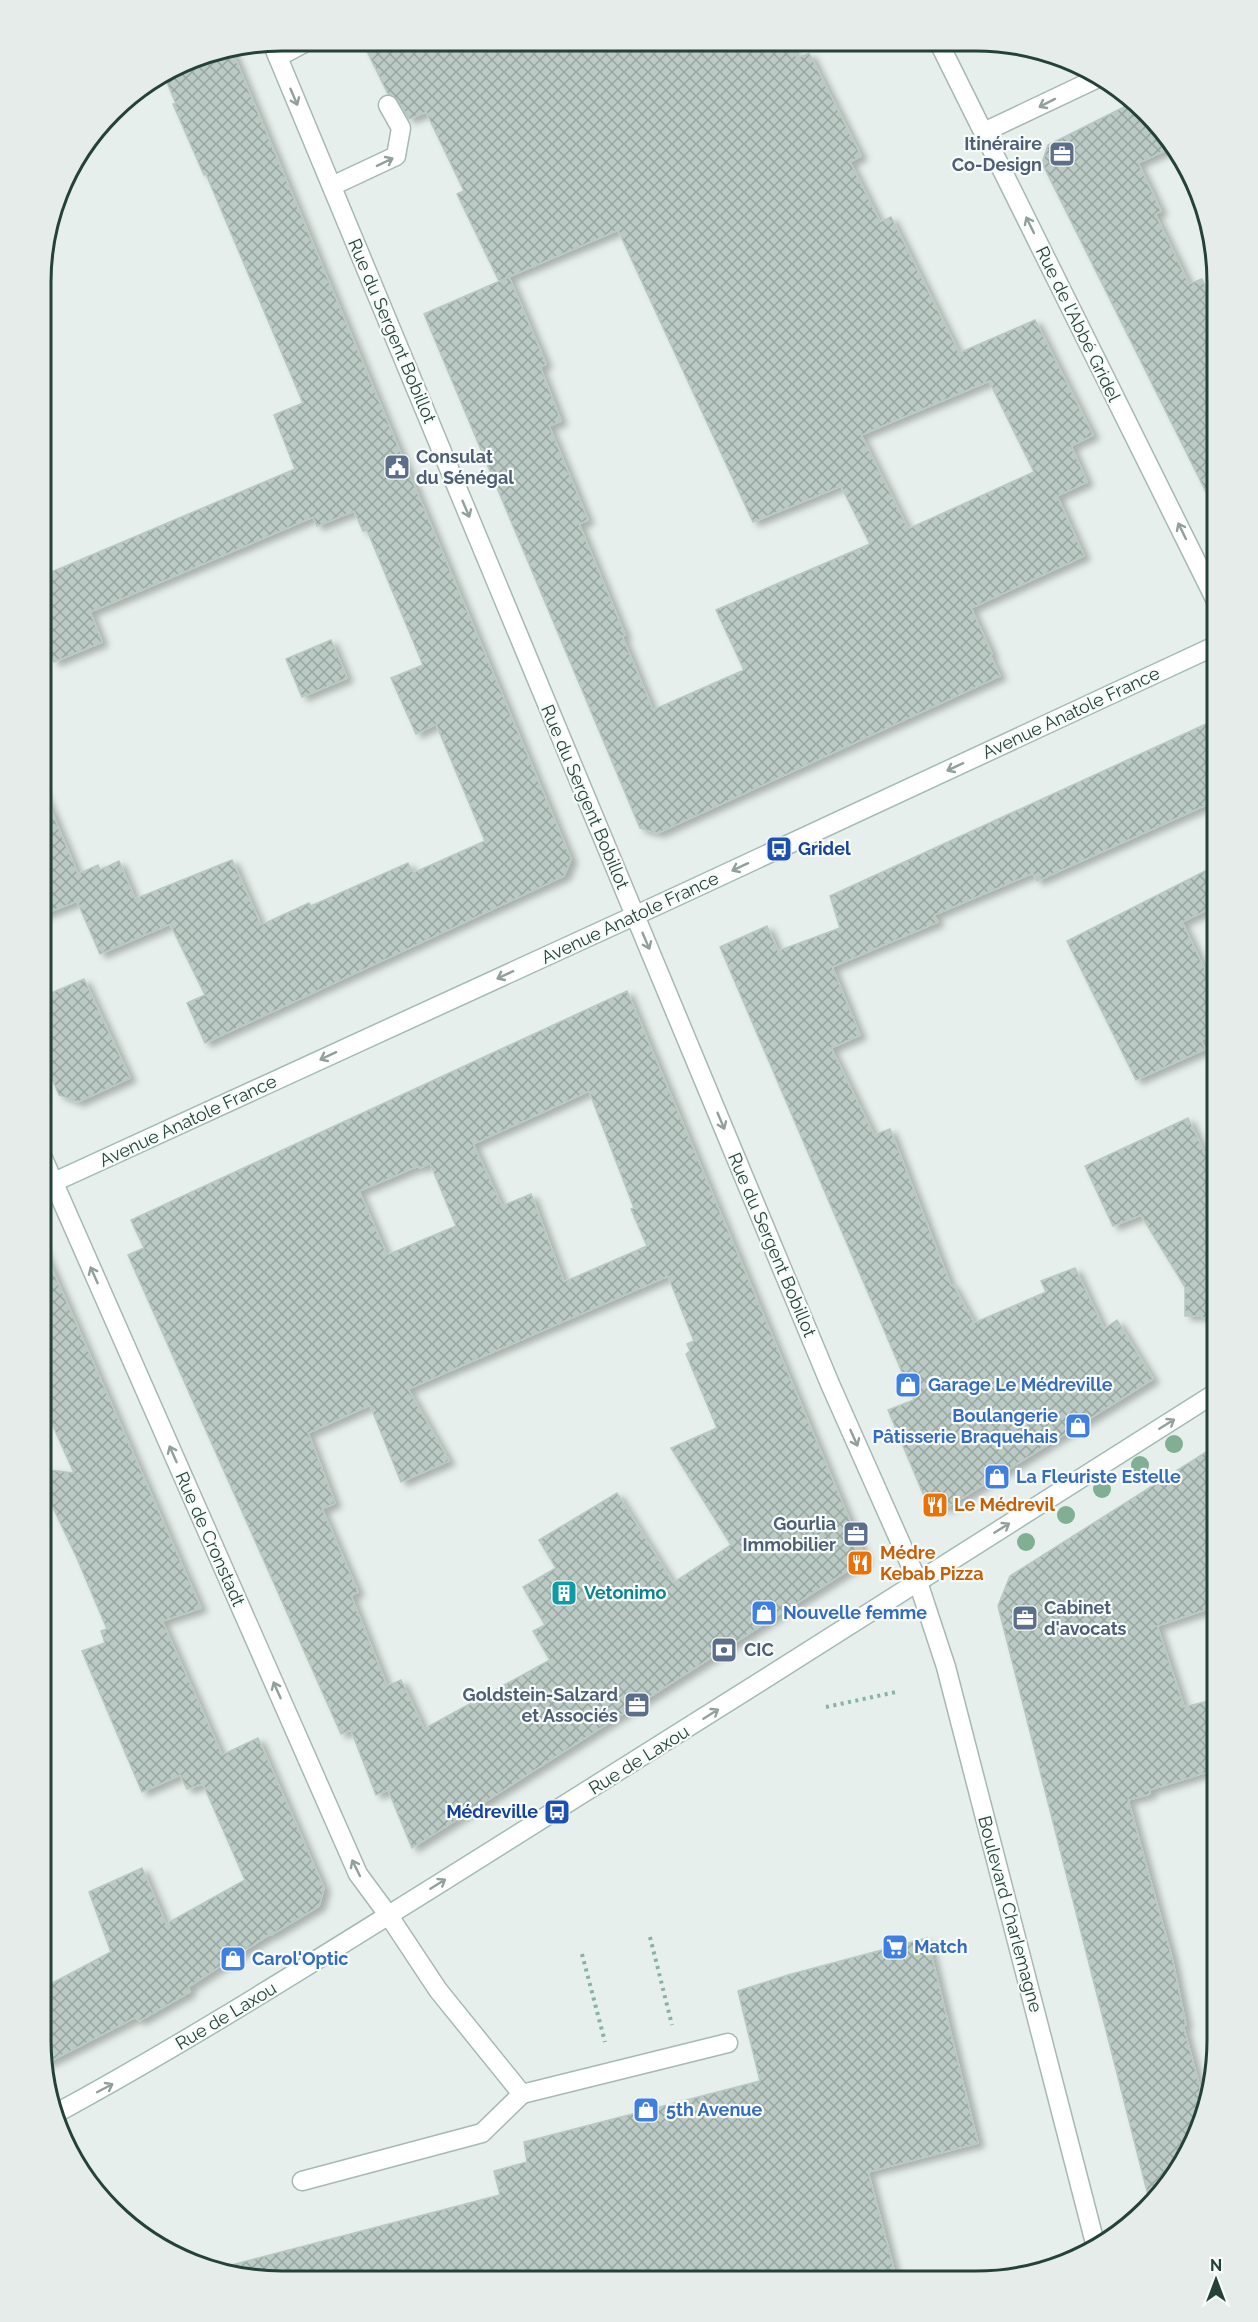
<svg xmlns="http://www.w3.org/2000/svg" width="1258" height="2322" font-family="Raleway,sans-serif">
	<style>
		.building { fill: url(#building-cross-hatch); stroke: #b8c9c2; stroke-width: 1.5; fill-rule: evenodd; filter: url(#shadow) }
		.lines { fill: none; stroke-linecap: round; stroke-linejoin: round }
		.service-casing { stroke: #a8b8b2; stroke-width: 21 }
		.minor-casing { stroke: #a8b8b2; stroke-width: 21 }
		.secondary-casing { stroke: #a4bbb3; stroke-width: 21 }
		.path { stroke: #86b3a5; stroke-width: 4; stroke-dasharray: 3 4.5; stroke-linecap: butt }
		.service { stroke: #fff; stroke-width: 18 }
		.minor { stroke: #fff; stroke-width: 18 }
		.secondary { stroke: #fff; stroke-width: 18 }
		.tree { fill: #80af93 }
		.oneway { stroke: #92a09c }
		.labels { text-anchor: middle; stroke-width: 4.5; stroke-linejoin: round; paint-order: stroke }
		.service-label { font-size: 18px; font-weight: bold; fill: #4e5e75; stroke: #f7fbf9; text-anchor: end }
		.street-label { font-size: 18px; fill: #24423a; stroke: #f7fbf9 }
		.transit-label { font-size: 18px; font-weight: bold; fill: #164399; stroke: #f7fbf9; text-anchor: start }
		.shop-label { font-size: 18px; font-weight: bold; fill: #366cbe; stroke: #f7fbf9; text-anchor: start }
		.food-label { font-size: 18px; font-weight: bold; fill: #c56008; stroke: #f7fbf9; text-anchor: start }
		.culture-label { font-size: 18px; font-weight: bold; fill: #0d838f; stroke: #f7fbf9; text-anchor: start }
		.rim { fill: none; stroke: #24423a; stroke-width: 3 }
	</style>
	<defs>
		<pattern id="building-cross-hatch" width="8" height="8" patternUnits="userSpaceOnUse" patternTransform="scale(1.5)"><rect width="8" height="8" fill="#bbcac4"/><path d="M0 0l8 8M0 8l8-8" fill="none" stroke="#98a6a0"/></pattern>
		<filter id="shadow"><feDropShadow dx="6" dy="4" stdDeviation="3" flood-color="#0004"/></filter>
	</defs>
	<rect width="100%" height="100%" fill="#e6efeb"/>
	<g class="building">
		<path d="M362,41L790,44L797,58L809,53L861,156L850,162L880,222L891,217L959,353L1035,320L1093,435L1071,446L1087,482L1057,496L1084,556L971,608L992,654L990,655L1000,676L658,833L640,828L424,314L509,277L546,364L540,367L561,421L549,426L588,520L579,524L625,635L622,636L653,710L744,670L716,610L870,544L841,486L753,522L618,230L499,281L457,194L464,191L426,112L409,119L397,99L388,94ZM989,381L1034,472L908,529L861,435Z"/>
		<path d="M232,51L571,859L564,876L205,1043L187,1003L205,995L170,924L100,954L77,901L42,915V789L78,874L98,865L100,870L119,861L135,899L232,860L261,925L309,903L311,906L408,863L413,873L485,841L436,724L416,734L391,678L423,665L367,530L363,531L354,511L317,526L313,517L90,612L102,642L54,662L42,633V576L295,469L274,415L303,403L206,174L204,175L173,104H176L164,75L190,59Z"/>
		<path d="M1136,101L1175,146L1138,163L1161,211L1155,214L1189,284L1202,279L1217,314V514L1042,163L1048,145Z"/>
		<path d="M331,640L347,678L302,697L286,659Z"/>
		<path d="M1217,719V800L1037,881L1033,873L934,915L938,922L832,967L860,1035L831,1048L874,1135L890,1129L951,1286L953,1285L974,1323L1046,1292L1041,1281L1075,1268L1104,1329L1117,1320L1153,1379L946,1508L927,1503L888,1410L914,1400L720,947L767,926L778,951L840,928L830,896Z"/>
		<path d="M1217,865V905L1182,922L1217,995V1032L1201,1040L1205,1049L1136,1080L1067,941Z"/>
		<path d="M84,979L130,1078L78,1102L59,1095L42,1055V1029L52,1025L42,997Z"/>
		<path d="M627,991L866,1559L412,1848L388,1790L376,1795L351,1730L341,1734L128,1255L144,1248L131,1220ZM589,1091L634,1208L631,1209L647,1246L564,1282L531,1194L502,1206L473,1144ZM430,1163L456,1226L387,1255L359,1191L418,1166L420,1168ZM668,1276L694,1341L687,1344L690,1351L686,1354L717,1428L671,1448L731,1545L673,1583L617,1493L539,1540L556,1568L523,1587L545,1625L533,1631L550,1660L424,1729L401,1680L387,1686L351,1596L358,1592L322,1509L335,1503L308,1433L370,1405L401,1482L449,1461L408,1389Z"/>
		<path d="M1188,1118L1217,1179V1340L1202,1316H1185V1287L1141,1215L1113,1226L1085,1166Z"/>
		<path d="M41,1244L201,1608L162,1621L222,1755L258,1738L324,1888L319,1906L271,1935L270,1934L188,1987L190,1992L139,2021L136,2017L45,2064L40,2040L41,1989L111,1952L89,1892L142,1868L166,1924L245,1880L203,1784L187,1789L180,1775L142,1792L82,1651L105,1643L101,1631L107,1629L76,1556L41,1482V1469L74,1473L41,1399Z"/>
		<path d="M1217,1445V1606L1157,1626L1184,1707L1217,1699V1769L1149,1790L1150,1794L1128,1800L1172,1958L1186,2025H1183L1205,2107L1199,2132L1167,2187L1150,2203L998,1606L1010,1576Z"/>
		<path d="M927,1938L978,2143L868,2172L897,2281L250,2279L220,2270V2268L500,2195L494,2171L527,2162L524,2142L760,2081L738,1991L788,1975Z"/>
	</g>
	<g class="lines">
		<g class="service-casing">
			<g id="service">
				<path d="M278,57L308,41"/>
				<path d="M332,186L396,156L401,128L388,105"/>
				<path d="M389,1916L438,1990L522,2094L728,2043"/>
				<path d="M302,2181L482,2133L522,2094"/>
			</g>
		</g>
		<g class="minor-casing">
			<g id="minor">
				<path d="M272,43L830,1384L918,1582L946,1667L1096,2247"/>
				<path d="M940,45L1217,603"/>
				<path d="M984,132L1100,77"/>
				<path d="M42,1156L358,1874L389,1916"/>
			</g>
		</g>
		<g class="secondary-casing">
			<g id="secondary">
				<path d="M41,1188L671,899L1217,645"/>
				<path d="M53,2115C184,2044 310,1964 437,1885C698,1722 957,1557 1217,1392"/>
			</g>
		</g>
		<g class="path">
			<path d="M826,1707L896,1692"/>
			<path d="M650,1937L672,2025"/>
			<path d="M582,1954L605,2042"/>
		</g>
		<use href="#service" class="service"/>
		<use href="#minor" class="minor"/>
		<use href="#secondary" class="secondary"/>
	</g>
	<g class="tree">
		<circle cx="1174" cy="1444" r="9"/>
		<circle cx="1140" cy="1465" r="9"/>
		<circle cx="1102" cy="1489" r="9"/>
		<circle cx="1066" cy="1515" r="9"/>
		<circle cx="1026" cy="1542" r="9"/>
	</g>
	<defs><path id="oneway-shaft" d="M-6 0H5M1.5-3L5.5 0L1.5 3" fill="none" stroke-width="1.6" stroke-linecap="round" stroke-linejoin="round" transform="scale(1.5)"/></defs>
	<g class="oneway">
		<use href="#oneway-shaft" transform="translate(294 97) rotate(67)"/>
		<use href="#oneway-shaft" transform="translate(1047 103) rotate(153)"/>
		<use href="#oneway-shaft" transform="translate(385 162) rotate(-26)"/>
		<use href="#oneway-shaft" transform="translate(1030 225) rotate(-116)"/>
		<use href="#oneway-shaft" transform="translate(466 509) rotate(67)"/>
		<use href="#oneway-shaft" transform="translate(1182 531) rotate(-116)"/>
		<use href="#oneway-shaft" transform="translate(955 767) rotate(155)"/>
		<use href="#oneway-shaft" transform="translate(740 867) rotate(155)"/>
		<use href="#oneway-shaft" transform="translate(646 941) rotate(67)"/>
		<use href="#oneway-shaft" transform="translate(505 975) rotate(155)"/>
		<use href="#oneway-shaft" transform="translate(328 1056) rotate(155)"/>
		<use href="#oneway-shaft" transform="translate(721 1121) rotate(67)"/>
		<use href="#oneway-shaft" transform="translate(94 1275) rotate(-114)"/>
		<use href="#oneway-shaft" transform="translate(1167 1424) rotate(-32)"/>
		<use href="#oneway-shaft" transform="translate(854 1438) rotate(66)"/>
		<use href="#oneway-shaft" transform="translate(173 1454) rotate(-114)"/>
		<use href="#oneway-shaft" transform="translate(1002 1528) rotate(-32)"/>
		<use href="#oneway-shaft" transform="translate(277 1690) rotate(-114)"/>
		<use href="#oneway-shaft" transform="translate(711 1714) rotate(-32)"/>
		<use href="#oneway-shaft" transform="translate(356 1868) rotate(-116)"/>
		<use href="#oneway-shaft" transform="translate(438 1884) rotate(-32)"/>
		<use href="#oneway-shaft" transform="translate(105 2088) rotate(-28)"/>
	</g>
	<defs>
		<g id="office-square" transform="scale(1.35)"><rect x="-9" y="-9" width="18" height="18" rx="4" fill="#5c6f8a" stroke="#f7fbf9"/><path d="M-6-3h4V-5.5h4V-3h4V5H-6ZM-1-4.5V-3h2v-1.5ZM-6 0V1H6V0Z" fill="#fff"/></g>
		<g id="civic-square" transform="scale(1.35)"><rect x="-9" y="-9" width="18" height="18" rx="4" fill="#5c6f8a" stroke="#f7fbf9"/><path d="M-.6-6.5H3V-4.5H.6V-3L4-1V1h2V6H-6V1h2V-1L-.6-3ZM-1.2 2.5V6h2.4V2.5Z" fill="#fff"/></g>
		<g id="bus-square" transform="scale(1.35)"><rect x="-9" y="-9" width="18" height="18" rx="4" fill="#1a4fb4" stroke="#f7fbf9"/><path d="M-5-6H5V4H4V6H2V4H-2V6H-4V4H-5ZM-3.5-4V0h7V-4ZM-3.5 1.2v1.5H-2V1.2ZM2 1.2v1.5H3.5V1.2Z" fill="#fff"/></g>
		<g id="shop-square" transform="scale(1.35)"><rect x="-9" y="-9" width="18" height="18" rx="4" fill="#3f7fe0" stroke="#f7fbf9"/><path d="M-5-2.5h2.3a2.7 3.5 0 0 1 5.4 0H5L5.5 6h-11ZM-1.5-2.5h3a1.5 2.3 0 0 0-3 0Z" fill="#fff"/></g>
		<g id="restaurant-square" transform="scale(1.35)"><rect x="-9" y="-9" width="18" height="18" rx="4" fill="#e8710a" stroke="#f7fbf9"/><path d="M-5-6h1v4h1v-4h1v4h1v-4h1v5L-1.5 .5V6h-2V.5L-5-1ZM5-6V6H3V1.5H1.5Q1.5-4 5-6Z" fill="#fff"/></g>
		<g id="building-square" transform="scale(1.35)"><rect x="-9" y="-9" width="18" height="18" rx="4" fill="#0f9aa8" stroke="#f7fbf9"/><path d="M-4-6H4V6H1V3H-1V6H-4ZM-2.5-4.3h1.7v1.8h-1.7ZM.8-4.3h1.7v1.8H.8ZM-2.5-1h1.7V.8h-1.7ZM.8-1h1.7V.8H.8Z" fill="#fff"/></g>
		<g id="bank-square" transform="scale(1.35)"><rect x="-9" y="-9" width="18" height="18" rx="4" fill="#5c6f8a" stroke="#f7fbf9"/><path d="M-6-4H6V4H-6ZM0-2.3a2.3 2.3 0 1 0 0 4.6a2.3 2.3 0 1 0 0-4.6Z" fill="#fff"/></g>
		<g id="supermarket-square" transform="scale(1.35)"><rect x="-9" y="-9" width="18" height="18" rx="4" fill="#3f7fe0" stroke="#f7fbf9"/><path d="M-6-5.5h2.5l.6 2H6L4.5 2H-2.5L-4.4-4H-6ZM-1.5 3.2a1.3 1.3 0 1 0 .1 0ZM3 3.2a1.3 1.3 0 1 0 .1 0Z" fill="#fff"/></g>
	</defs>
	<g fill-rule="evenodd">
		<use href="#office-square" x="1062" y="154"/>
		<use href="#civic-square" x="397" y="467"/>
		<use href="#bus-square" x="779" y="849"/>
		<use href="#shop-square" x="908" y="1385"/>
		<use href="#shop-square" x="1078" y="1426"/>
		<use href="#shop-square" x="997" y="1477"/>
		<use href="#restaurant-square" x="935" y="1505"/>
		<use href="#office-square" x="856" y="1534"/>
		<use href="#restaurant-square" x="860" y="1563"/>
		<use href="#building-square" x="564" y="1593"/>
		<use href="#shop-square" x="764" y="1613"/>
		<use href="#office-square" x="1025" y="1618"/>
		<use href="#bank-square" x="724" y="1650"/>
		<use href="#office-square" x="637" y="1705"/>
		<use href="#bus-square" x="557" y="1812"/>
		<use href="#supermarket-square" x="895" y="1947"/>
		<use href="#shop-square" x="233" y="1959"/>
		<use href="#shop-square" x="646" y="2110"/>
	</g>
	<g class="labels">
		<g class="service-label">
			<text x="1042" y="150">Itinéraire<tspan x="1042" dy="21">Co-Design</tspan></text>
			<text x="416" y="463" text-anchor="start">Consulat<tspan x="416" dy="21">du Sénégal</tspan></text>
			<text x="836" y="1530">Gourlia<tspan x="836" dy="21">Immobilier</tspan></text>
			<text x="1044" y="1614" text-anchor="start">Cabinet<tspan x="1044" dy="21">d'avocats</tspan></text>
			<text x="744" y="1656" text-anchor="start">CIC</text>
			<text x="618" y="1701">Goldstein-Salzard<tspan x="618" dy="21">et Associés</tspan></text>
		</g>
		<g class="street-label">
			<text transform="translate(1078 324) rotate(64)" y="6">Rue de l'Abbé Gridel</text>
			<text transform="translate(392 331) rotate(67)" y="6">Rue du Sergent Bobillot</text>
			<text transform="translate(1071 713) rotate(-25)" y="6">Avenue Anatole France</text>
			<text transform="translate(585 797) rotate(67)" y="6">Rue du Sergent Bobillot</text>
			<text transform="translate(630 918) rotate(-25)" y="6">Avenue Anatole France</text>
			<text transform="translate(188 1121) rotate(-25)" y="6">Avenue Anatole France</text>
			<text transform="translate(772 1245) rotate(67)" y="6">Rue du Sergent Bobillot</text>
			<text transform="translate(210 1539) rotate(66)" y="6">Rue de Cronstadt</text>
			<text transform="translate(639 1760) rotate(-32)" y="6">Rue de Laxou</text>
			<text transform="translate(1010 1914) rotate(75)" y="6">Boulevard Charlemagne</text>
			<text transform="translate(226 2016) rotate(-31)" y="6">Rue de Laxou</text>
		</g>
		<g class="transit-label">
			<text x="798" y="855">Gridel</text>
			<text x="538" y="1818" text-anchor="end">Médreville</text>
		</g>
		<g class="shop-label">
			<text x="928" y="1391">Garage Le Médreville</text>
			<text x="1058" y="1422" text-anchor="end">Boulangerie<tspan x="1058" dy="21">Pâtisserie Braquehais</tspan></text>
			<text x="1016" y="1483">La Fleuriste Estelle</text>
			<text x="783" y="1619">Nouvelle femme</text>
			<text x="914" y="1953">Match</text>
			<text x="252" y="1965">Carol'Optic</text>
			<text x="666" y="2116">5th Avenue</text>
		</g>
		<g class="food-label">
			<text x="954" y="1511">Le Médrevil</text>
			<text x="880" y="1559">Médre<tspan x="880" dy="21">Kebab Pizza</tspan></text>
		</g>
		<g class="culture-label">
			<text x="584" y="1599">Vetonimo</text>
		</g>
	</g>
	<path d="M0 0H1258V2322H0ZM282 51H976A231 231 0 0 1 1207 282V2040A231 231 0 0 1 976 2271H282A231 231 0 0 1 51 2040V282A231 231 0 0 1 282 51Z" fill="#e6ecea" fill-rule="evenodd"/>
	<path class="rim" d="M282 51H976A231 231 0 0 1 1207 282V2040A231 231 0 0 1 976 2271H282A231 231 0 0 1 51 2040V282A231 231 0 0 1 282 51Z"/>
	<g transform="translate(1216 2280)" stroke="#f7fbf9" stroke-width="4.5" paint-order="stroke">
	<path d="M0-4.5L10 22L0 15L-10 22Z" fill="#24423a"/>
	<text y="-9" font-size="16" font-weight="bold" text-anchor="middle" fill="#24423a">N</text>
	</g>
</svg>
